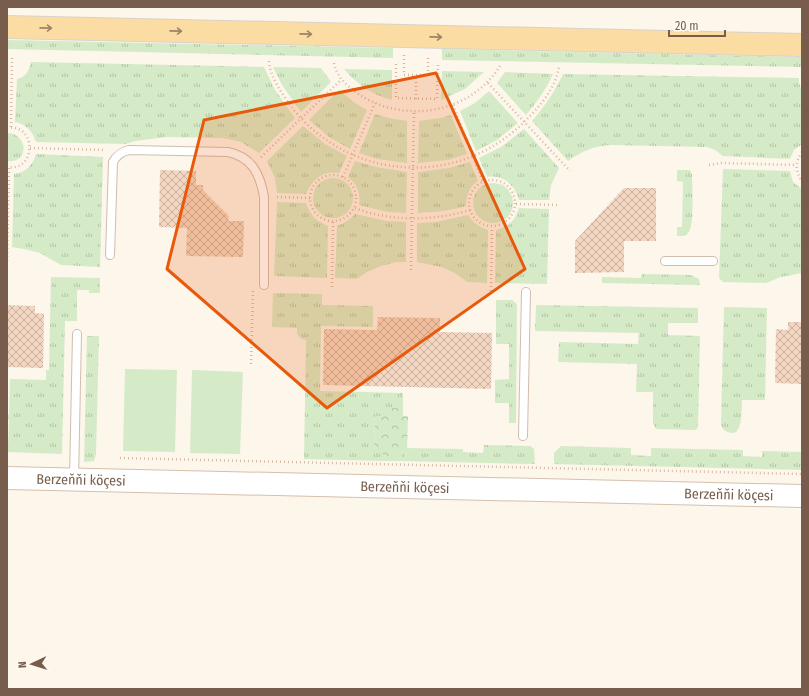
<svg xmlns="http://www.w3.org/2000/svg" width="809" height="696" font-family="'Fira Sans Condensed',sans-serif">
	<style>
		.grass { fill: url(#grass-tufts) }
		.park { fill: url(#park-crowns) }
		.garden { fill: #d5ebc7 }
		.building { fill: url(#building-cross-hatch) }
		.lines { fill: none; stroke-linecap: round; stroke-linejoin: round }
		.lane-casing { stroke: #cfbeae; stroke-width: 10 }
		.secondary-casing { stroke: #d5c0ae; stroke-width: 24 }
		.primary-casing { stroke: #d9d2cd; stroke-width: 24 }
		.path { stroke: #d8b9a3; stroke-width: 2.5; stroke-dasharray: 1 3; stroke-linecap: butt }
		.lane { stroke: #fff; stroke-width: 8 }
		.secondary { stroke: #fff; stroke-width: 22 }
		.primary { stroke: #fbdca3; stroke-width: 22 }
		.oneway { stroke: #9f8366 }
		.marked { fill: #e8590c; fill-opacity: 0.2; stroke: #e8590c; stroke-width: 3; stroke-linejoin: round }
		.labels { text-anchor: middle; stroke-width: 4; stroke-linejoin: round; paint-order: stroke }
		.street-label { font-size: 14px; fill: #785d4c; stroke: #fffaf1 }
	</style>
	<defs>
		<pattern id="grass-tufts" width="24" height="20" patternUnits="userSpaceOnUse"><rect width="24" height="20" fill="#d5ebc7"/><path d="M3 7l-1-3M5 7V3M7 7l1-3M15 17l-1-3M17 17v-4M19 17l1-3" fill="none" stroke="#b2c2a4"/></pattern>
		<pattern id="park-crowns" width="20" height="18" patternUnits="userSpaceOnUse"><rect width="20" height="18" fill="#d5ebc7"/><path d="M2 6a3 3 0 1 1 6 0M12 15a3 3 0 1 1 6 0" fill="none" stroke="#b2c2a4"/></pattern>
		<pattern id="building-cross-hatch" width="8" height="8" patternUnits="userSpaceOnUse"><rect width="8" height="8" fill="#f2d6c1"/><path d="M0 0l8 8M0 8l8-8" fill="none" stroke="#c9b19f"/></pattern>
	</defs>
	<rect width="100%" height="100%" fill="#fdf6ea"/>
	<g class="grass">
		<path d="M7,40L393,48V58L7,49Z"/>
		<path d="M442,49L802,57V67L442,60Z"/>
		<path d="M31,62L264,67L275,90L295,118L259,153L241,142L223,138L167,137L135,141L126,144L36,142C33,132 26,124 15,122L17,79C26,77 29,71 31,62Z"/>
		<path d="M273,67L321,68L331,82L301,112L282,85Z"/>
		<path d="M344,69L392,70V100C372,95 357,84 344,69Z"/>
		<path d="M442,71L484,72L465,89L441,100Z"/>
		<path d="M505,72L553,74C546,89 537,102 526,115L497,83Z"/>
		<path d="M563,74L799,78V83L802,91V144L794,150L790,159L723,156L715,150L707,147L611,145C594,146 582,151 568,161L532,121C545,106 555,91 563,74Z"/>
		<path d="M339,90L355,103L367,110L350,149L329,137L309,120Z"/>
		<path d="M489,91L518,123L497,140L476,151L460,111L475,103Z"/>
		<path d="M375,114L389,118L407,121V163L377,159L359,153Z"/>
		<path d="M451,115L467,154L448,160L418,163L419,121L440,118Z"/>
		<path d="M303,126L325,144L347,156L339,173C323,170 312,179 306,194L277,193L275,178L267,161Z"/>
		<path d="M524,129L559,168L551,185L549,200H519C515,185 503,174 487,177L479,158L501,147Z"/>
		<path d="M10,133C30,138 27,164 7,161V134Z"/>
		<path d="M36,154L103,157L100,267L61,265L40,253L24,249L12,247L14,174C25,173 33,165 36,154Z"/>
		<path d="M355,161L376,167L407,172L406,213L388,212L359,205C361,194 357,184 348,177Z"/>
		<path d="M470,162L478,181C469,187 466,196 466,206C450,211 434,212 418,213V172L449,168Z"/>
		<path d="M723,169L790,171L793,182L802,189V273L781,277L766,283L723,282L719,278Z"/>
		<path d="M677,170H690L692,174C692,185 695,227 688,233C685,237 681,236 677,236V227H682L683,182L677,181Z"/>
		<circle cx="333" cy="198" r="20"/>
		<circle cx="493" cy="203" r="20"/>
		<path d="M277,202L306,203C310,215 316,221 328,226L327,278L274,276Z"/>
		<path d="M519,208L549,209L547,284L495,283L496,230C508,227 515,221 519,208Z"/>
		<path d="M355,214L387,221L406,222V262H396L381,266L367,272L357,279L335,278L337,226C344,223 350,220 355,214Z"/>
		<path d="M468,215C474,223 479,227 488,230L487,283L467,282L455,273L441,267L417,262V223L436,222Z"/>
		<path d="M642,274L691,275L699,279L700,285L602,283V277L641,278Z"/>
		<path d="M51,277L100,278V293H89V290H77V321H65L62,454L7,452V447H8L9,420L7,419V415H9L10,379L46,380V370H49Z"/>
		<path d="M273,293L322,294V305L373,306V327L321,326L320,391L403,393V408H384V416H375L374,450L383,451V461L304,459L306,340C299,339 296,334 297,328L272,327Z"/>
		<path d="M496,300H512L517,304L516,423H509V403H495V380L509,379V344H496Z"/>
		<path d="M536,305L698,308V323H668V335L700,336L698,427L696,430L656,429L653,423V392H636L637,364L558,362L559,342L638,344L639,333L535,331Z"/>
		<path d="M724,307L767,308L765,400H742C741,408 744,439 728,432C723,430 721,427 721,422Z"/>
		<path d="M87,336H99L96,454L94,461L84,462Z"/>
		<path d="M484,445L530,446L534,449L535,464L402,461V451H407V448L463,449V452L483,453Z"/>
		<path d="M561,446L631,448V455L651,456V448L743,450V456L762,457V451L802,452V470L554,464V453Z"/>
	</g>
	<path class="park" d="M384,408H403V416H408L407,451H402V461H383V451H374L375,416H384Z"/>
	<g class="garden">
		<path d="M125,369L177,370L175,452L123,451Z"/>
		<path d="M192,370L243,372L240,454L190,453Z"/>
	</g>
	<g class="building">
		<path d="M160,170L196,171V185H203V190L229,216L228,221H244L243,257L186,256L187,228L159,227Z"/>
		<path d="M624,188H656V241H624V272L575,273V241Z"/>
		<path d="M7,305L35,306V313L44,314L43,368L7,367Z"/>
		<path d="M378,317L440,318V332L492,333L491,389L323,385L324,329L377,330Z"/>
		<path d="M788,322H802V384L775,383L776,329L788,330Z"/>
	</g>
	<g class="lines">
		<g class="lane-casing">
			<g id="lane">
				<path d="M110,255L113,162C117,155 121,152 129,150L228,152C252,157 260,174 264,197V285"/>
				<path d="M665,261H713"/>
				<path d="M523,436L526,292"/>
				<path d="M74,479L77,334"/>
			</g>
		</g>
		<g class="secondary-casing">
			<g id="secondary">
				<path id="s1" d="M7,478L802,496"/>
			</g>
		</g>
		<g class="primary-casing">
			<path id="primary" d="M7,27L802,45"/>
		</g>
		<g class="path">
			<path d="M404,55V75H428V56"/>
			<path d="M269,61C270,78 283,95 293,109C353,183 462,188 528,118C541,105 556,87 559,67"/>
			<path d="M334,63C337,77 345,84 357,93C403,125 470,114 500,66"/>
			<path d="M396,64V98L437,99L438,65"/>
			<path d="M488,83L570,171"/>
			<path d="M416,99V75"/>
			<path d="M453,105L483,182"/>
			<path d="M11,127L12,55"/>
			<path d="M7,128C37,123 37,172 7,167"/>
			<path d="M30,148L105,150"/>
			<path d="M802,152C795,162 795,171 802,181"/>
			<path d="M261,157L341,80"/>
			<path d="M709,165L722,163L796,165"/>
			<circle cx="333" cy="198" r="23"/>
			<path d="M343,177L375,103"/>
			<circle cx="492" cy="203" r="23"/>
			<path d="M277,197L311,198"/>
			<path d="M516,204L559,205"/>
			<path d="M355,208C390,222 434,221 470,210"/>
			<path d="M7,261L9,168"/>
			<path d="M411,270L414,111"/>
			<path d="M332,287L333,222"/>
			<path d="M491,291L492,227"/>
			<path d="M251,364L253,291"/>
			<path d="M120,458L802,474"/>
		</g>
		<use href="#lane" class="lane"/>
		<use href="#secondary" class="secondary"/>
		<use href="#primary" class="primary"/>
	</g>
	<defs><path id="oneway-shaft" d="M-6 0H5M1.5-3L5.5 0L1.5 3" fill="none" stroke-width="1.6" stroke-linecap="round" stroke-linejoin="round"/></defs>
	<g class="oneway">
		<use href="#oneway-shaft" transform="translate(46 28) rotate(1)"/>
		<use href="#oneway-shaft" transform="translate(176 31) rotate(1)"/>
		<use href="#oneway-shaft" transform="translate(306 34) rotate(1)"/>
		<use href="#oneway-shaft" transform="translate(436 37) rotate(1)"/>
	</g>
	<path class="marked" d="M436,73L525,269L327,408L167,269L204,120Z"/>
	<g class="labels">
		<g class="street-label">
			<text dy="5" stroke="none"><textPath href="#s1" startOffset="74">Berzeňňi köçesi</textPath></text>
			<text dy="5" stroke="none"><textPath href="#s1" startOffset="398">Berzeňňi köçesi</textPath></text>
			<text dy="5" stroke="none"><textPath href="#s1" startOffset="722">Berzeňňi köçesi</textPath></text>
		</g>
	</g>
	<rect width="809" height="696" fill="none" stroke="#785d4c" stroke-width="16"/>
	<g transform="translate(32 664) rotate(266)" stroke="#fffaf1" stroke-width="3" paint-order="stroke">
	<path d="M0-3L7 15L0 10L-7 15Z" fill="#785d4c"/>
	<text y="-6" font-size="11" font-weight="bold" text-anchor="middle" fill="#785d4c">N</text>
	</g>
	<path d="M669 30v6h56v-6" fill="none" stroke="#785d4c" stroke-width="2"/>
	<text x="675" y="30" font-size="12" fill="#785d4c" stroke="#fffaf1" stroke-width="3" paint-order="stroke">20 m</text>
</svg>
